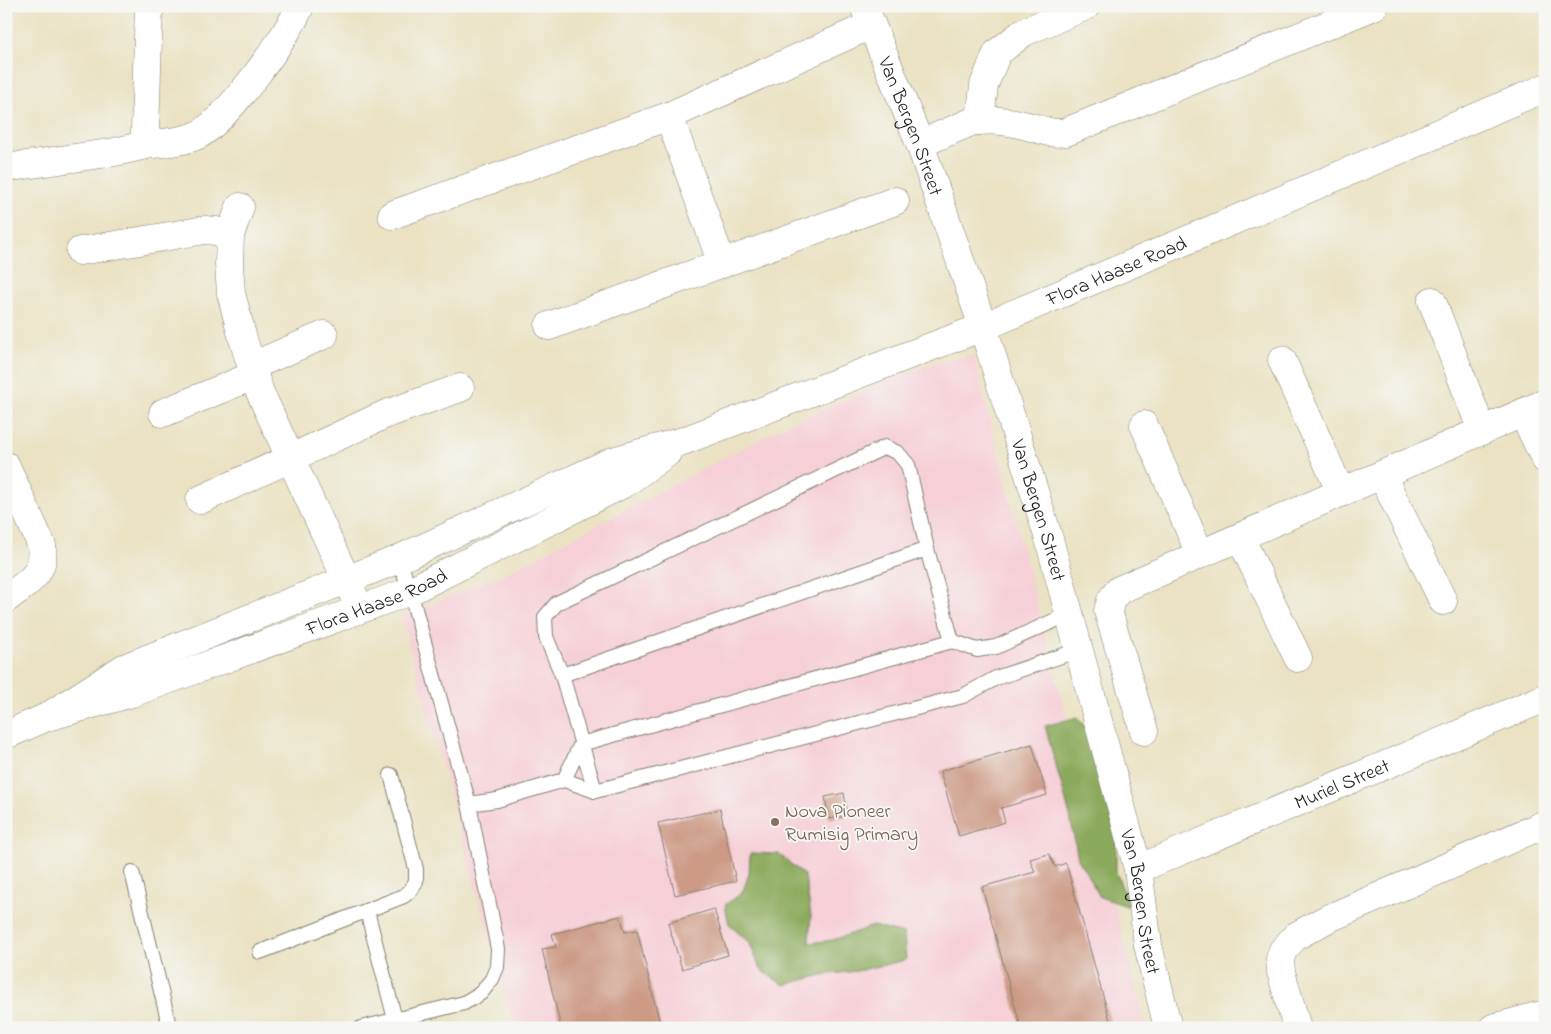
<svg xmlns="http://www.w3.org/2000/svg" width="1551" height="1034" font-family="'Indie Flower',sans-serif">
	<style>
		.built { fill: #f6cfd7 }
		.forest { fill: #8caa5d; stroke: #54633c }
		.building { fill: #cc9a85 }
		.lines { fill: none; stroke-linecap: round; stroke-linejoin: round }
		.service-casing { stroke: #837f70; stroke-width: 16 }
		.minor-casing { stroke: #837f70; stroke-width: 29 }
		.service { stroke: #fff; stroke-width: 14 }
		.minor { stroke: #fff; stroke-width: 28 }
		.education-dot { fill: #8d6e63; stroke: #f6f6f2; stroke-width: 2 }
		.labels { text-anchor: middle; stroke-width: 4; stroke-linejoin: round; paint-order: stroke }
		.street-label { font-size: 20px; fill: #1c1c1c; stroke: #f6f6f2 }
		.education-label { font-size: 20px; fill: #785e54; stroke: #f6f6f2; text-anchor: start }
	</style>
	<rect width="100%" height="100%" fill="#f6f6f2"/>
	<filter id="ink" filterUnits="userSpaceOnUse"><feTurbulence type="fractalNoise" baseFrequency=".02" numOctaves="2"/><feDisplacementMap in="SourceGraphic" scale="10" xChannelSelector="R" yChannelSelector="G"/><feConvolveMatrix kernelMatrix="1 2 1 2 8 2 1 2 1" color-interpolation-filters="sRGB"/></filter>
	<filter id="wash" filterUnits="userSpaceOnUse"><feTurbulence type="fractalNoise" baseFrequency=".0096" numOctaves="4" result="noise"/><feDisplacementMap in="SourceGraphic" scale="20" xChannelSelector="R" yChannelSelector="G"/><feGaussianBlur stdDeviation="1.12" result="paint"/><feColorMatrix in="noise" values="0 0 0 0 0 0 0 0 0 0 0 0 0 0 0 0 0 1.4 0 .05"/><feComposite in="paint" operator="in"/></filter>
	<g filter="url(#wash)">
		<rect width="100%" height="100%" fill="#eae2c3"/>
		<path class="built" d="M973,355L1146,1028H514L401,616L508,572L790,423L930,364Z"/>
		<g class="forest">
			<path d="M1077,717L1085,727L1097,758L1116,839V872L1130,907L1100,897L1078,859L1070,816L1045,726Z"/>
			<path d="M750,853L779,854L805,876L811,916L809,943L833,940L873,926L904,934L906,960L857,971L822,975L784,985L761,970L750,944L729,924L725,905L742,893L749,874Z"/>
		</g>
		<g id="blocks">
			<g class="building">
				<path d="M1032,744L1047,795L1001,808L1005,822L959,836L940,771Z"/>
				<path d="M844,793L848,816L829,819L825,797Z"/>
				<path d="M720,809L736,881L675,895L658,823Z"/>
				<path d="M1049,854L1055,867L1066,863L1112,1028H1021L982,887L1035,872L1030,859Z"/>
				<path d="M714,909L728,955L682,969L668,923Z"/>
				<path d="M620,916L625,932L637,930L661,1028H561L542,949L556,947L552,934Z"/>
			</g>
		</g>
	</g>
	<g filter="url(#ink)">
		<use href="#blocks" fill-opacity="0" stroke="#837f70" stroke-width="1"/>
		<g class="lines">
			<g class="service-casing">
				<g id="service">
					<path d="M1069,614L996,647L977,650L952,641L581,744L564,780L595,791L963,696L996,678L1079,650"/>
					<path d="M562,675L927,549"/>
					<path d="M595,791L562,675L546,637L545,617L557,603L885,447L898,453L908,465L927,549L952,641"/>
					<path d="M469,804L497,800L564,780"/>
					<path d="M132,872L170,1028"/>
					<path d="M367,911L397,1027"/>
					<path d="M260,952L404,896L411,890L416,881V869L391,775"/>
					<path d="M361,1028L464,1003L481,993L492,979L497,967L498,949L469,804L410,591L399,559"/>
				</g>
			</g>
			<g class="minor-casing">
				<g id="minor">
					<path id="s1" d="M864,6L920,144L983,327L1049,539L1138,869L1148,945L1168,1028"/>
					<path d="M669,116L722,264"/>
					<path d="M980,121L984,85L997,53L1024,32L1086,6"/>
					<path d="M920,144L971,122C990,119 1009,121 1027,126C1041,129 1051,135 1066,132L1374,6"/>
					<path d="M146,145C162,143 183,142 198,135C225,122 289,35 300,6"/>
					<path d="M6,165L12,167L115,152L146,145L145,132L149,6"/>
					<path d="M240,207L230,235L229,265L231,293L243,339L259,390L354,596"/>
					<path d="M392,215L669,116L871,25"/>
					<path d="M80,251L205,230L216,231L230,235"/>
					<path d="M1432,301L1482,431"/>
					<path d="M549,326L895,201"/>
					<path d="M1282,360L1341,493"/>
					<path d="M252,366L324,335"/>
					<path d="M163,413L255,375"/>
					<path d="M1523,413L1545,459"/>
					<path d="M1144,425L1200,554"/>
					<path d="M6,466L42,546C46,575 26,583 6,599"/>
					<path d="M1382,475L1443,601"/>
					<path d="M200,500L386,414L460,388"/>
					<path d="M1240,537L1298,658"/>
					<path id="s2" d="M47,717L124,668L399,559L613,461L683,441L983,327L1545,88"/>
					<path d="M1144,731L1108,611L1111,600L1119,590L1545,403"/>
					<path id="s3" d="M6,735L47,717L132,693L410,591L625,483L667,453"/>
					<path id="s4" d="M1138,869L1545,698"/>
					<path d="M1297,1028L1281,972L1280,959L1283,950L1296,936L1325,920L1545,824"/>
					<path d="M1493,1028L1545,1014"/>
				</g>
			</g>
			<use href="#service" class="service"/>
			<use href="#minor" class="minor"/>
		</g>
	</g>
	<circle class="education-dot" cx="775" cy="822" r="5"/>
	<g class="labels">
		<g class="street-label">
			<text dy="7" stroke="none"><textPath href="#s1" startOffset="129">Van Bergen Street</textPath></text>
			<text dy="7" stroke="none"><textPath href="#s2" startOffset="1161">Flora Haase Road</textPath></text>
			<text dy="7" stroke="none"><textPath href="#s1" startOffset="534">Van Bergen Street</textPath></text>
			<text dy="7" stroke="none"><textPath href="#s3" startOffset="394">Flora Haase Road</textPath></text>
			<text dy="7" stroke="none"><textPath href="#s4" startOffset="221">Muriel Street</textPath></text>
			<text dy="7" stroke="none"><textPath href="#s1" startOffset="939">Van Bergen Street</textPath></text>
		</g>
		<g class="education-label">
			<text x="785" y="817">Nova Pioneer<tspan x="785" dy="23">Rumisig Primary</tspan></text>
		</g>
	</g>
	<rect width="1551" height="1034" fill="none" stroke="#f6f6f2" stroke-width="25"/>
</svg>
